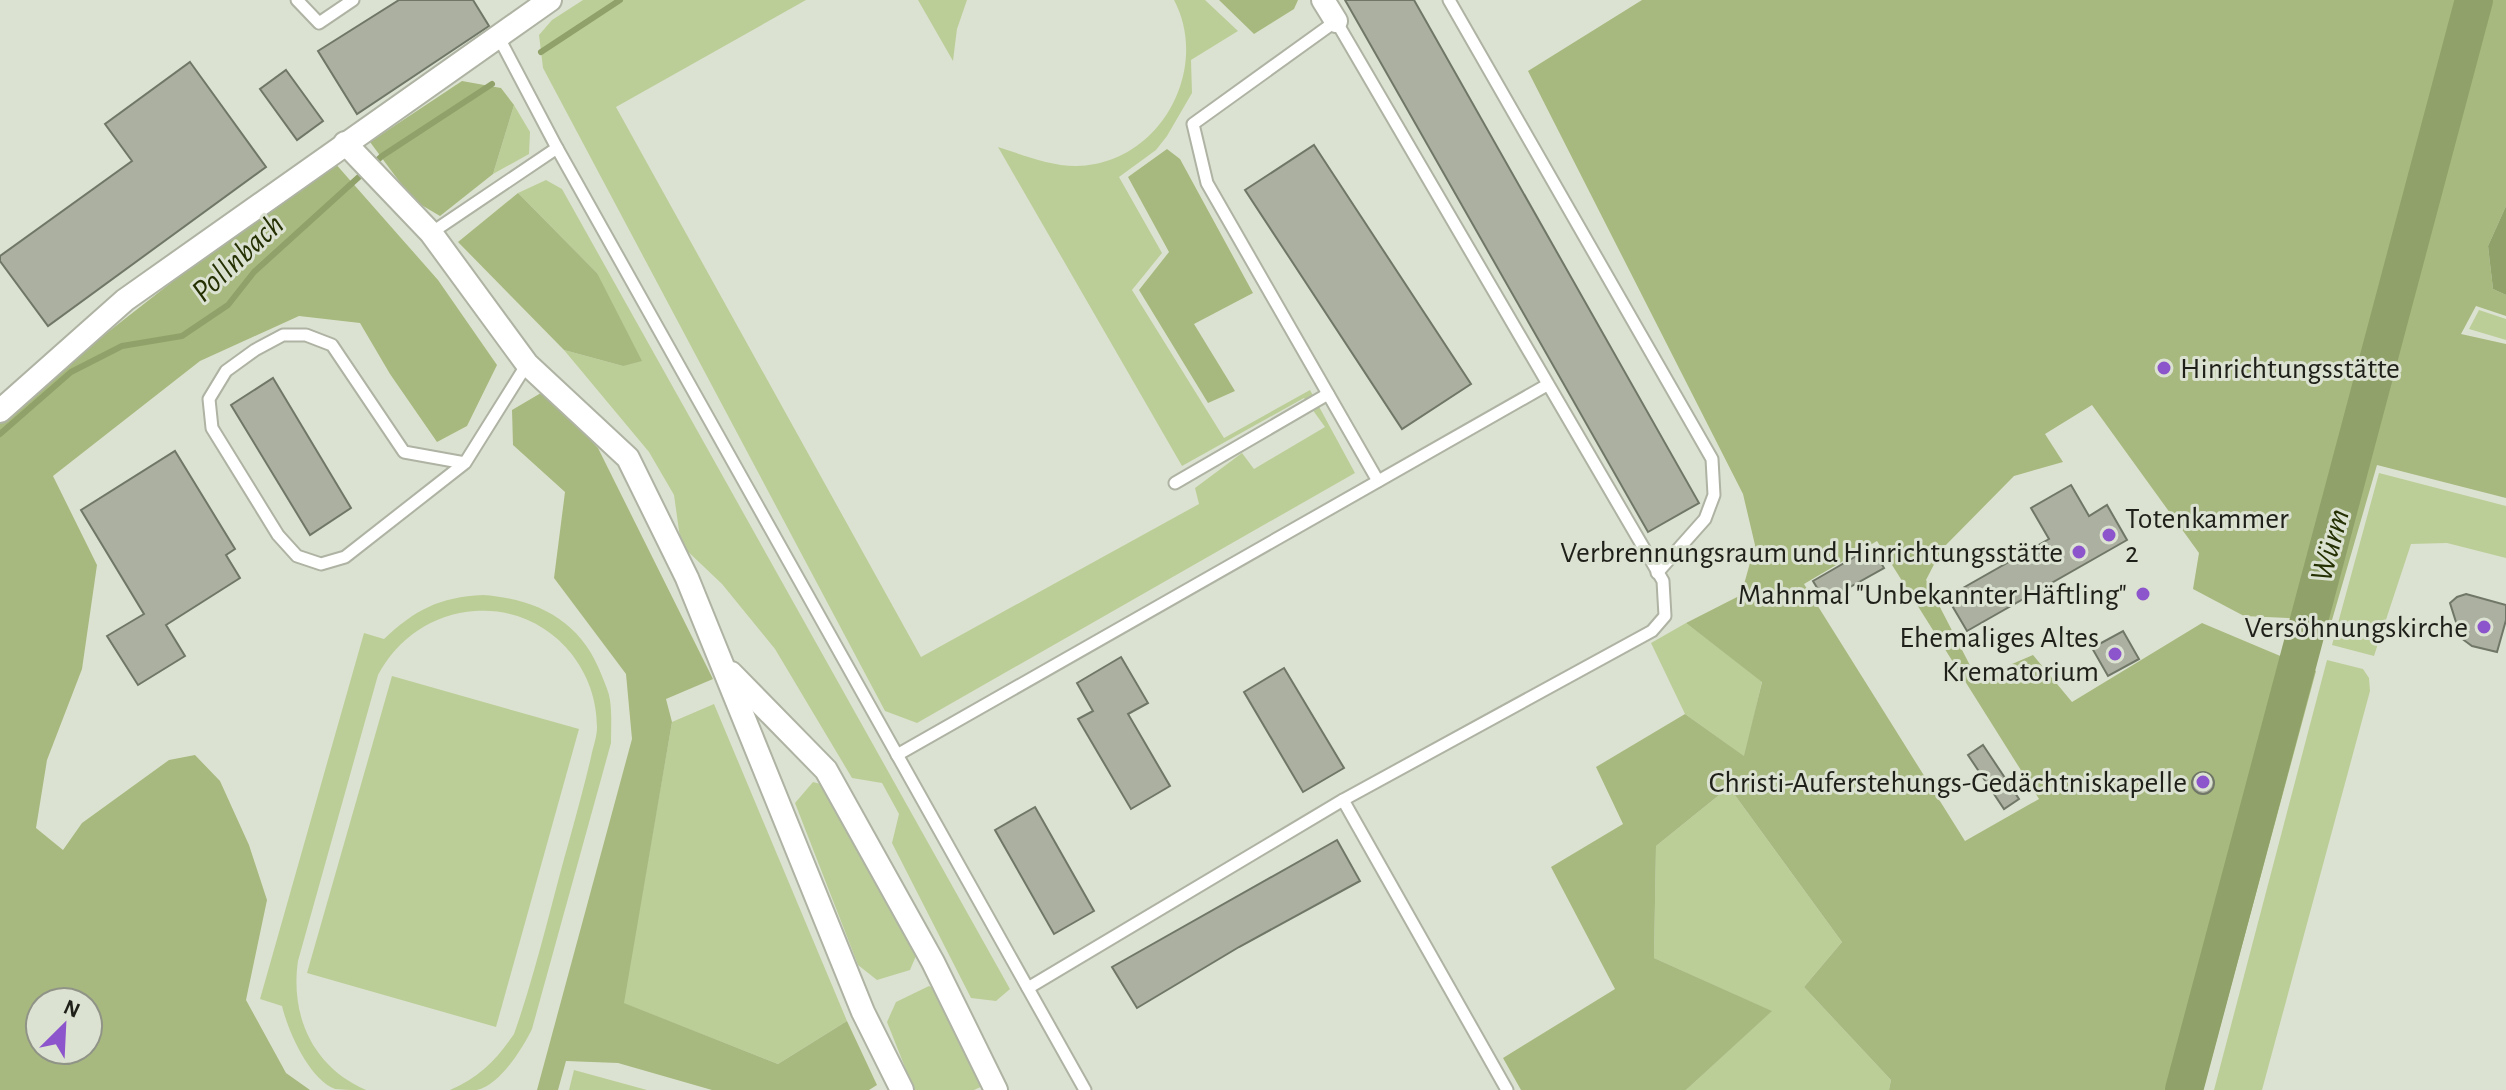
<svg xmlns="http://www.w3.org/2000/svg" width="2506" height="1090" font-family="'Alegreya Sans',sans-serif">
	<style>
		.green { fill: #bcce98 }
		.forest { fill: #a7b97f; fill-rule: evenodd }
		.water { fill: #90a269 }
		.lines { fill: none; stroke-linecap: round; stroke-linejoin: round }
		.stream { stroke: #90a269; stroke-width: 6 }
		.river { stroke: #90a269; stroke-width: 38 }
		.building { fill: #abb0a0; stroke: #717767; stroke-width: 2 }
		.service-casing { stroke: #aeb3a3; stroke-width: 15 }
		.minor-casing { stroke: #aeb3a3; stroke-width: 26 }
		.service { stroke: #fff; stroke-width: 11 }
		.minor { stroke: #fff; stroke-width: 22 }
		.poi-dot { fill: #8c55cc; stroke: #dce2d1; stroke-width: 3 }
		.labels { text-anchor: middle; stroke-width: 6; stroke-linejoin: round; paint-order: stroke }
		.poi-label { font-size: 30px; fill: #1e2019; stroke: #dce2d1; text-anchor: end }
		.water-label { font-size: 32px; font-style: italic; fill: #253003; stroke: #dce2d1 }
	</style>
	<rect width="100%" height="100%" fill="#dce2d1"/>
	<g class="green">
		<path d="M583,0H806L616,107L921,657L1199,504L1195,488L1242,453L1254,469L1325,427L1304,398L1182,466L998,147C1030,157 1061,171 1095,164C1167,150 1208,64 1174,0H1205L1238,31L1191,60L1192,93L1167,136L1156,150L1119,177L1162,253L1132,290L1224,438L1310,390L1355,473L917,723L885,711L543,68L539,35L552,20Z"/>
		<path d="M918,0H967L957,29L953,61Z"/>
		<path d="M514,105L530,132L529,154L493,174Z"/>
		<path d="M546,180L562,189L1010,989L996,1001L971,998L892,843L899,814L882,783L852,778L775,649L722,584L681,545L674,495L649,452L564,350L623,366L597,273L518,193Z"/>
		<path d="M2479,310L2506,319V340L2469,329Z"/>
		<path d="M2379,473L2506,506V558L2447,543L2411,544L2374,656L2332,645Z"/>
		<path d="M483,595C539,599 582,622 602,676C605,684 609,692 610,700C612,714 611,729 611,743L532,1029C523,1048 499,1086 477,1090C468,1090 459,1090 450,1090C479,1078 497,1059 514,1034C537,969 552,900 571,834C578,808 585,783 591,757C593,747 597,737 597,727C597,661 542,606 475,611C433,614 398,638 378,675L298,961C290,1016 313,1067 366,1090C357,1090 343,1090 335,1089C309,1079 288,1031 282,1006L260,999L364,633L384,639C415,610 439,597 483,595Z"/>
		<path d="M1686,623L1762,681L1745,757L1685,714L1651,643Z"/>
		<path d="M2327,660L2363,669L2369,678L2370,691L2262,1090H2214Z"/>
		<path d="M392,676L579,729L496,1027L307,973Z"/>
		<path d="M714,704L847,1021L778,1064L623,1003L672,722Z"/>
		<path d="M813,782L828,786L918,951L910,970L877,980L858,965L795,803Z"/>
		<path d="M1729,787L1842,942L1804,987L1891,1080L1889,1090H1686L1771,1011L1654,958L1656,846Z"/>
		<path d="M929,986L940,992L985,1085L974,1090H914L887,1022L896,1002Z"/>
		<path d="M574,1070L647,1090H569Z"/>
	</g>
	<g class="forest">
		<path d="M1219,0H1298L1294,9L1254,34Z"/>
		<path d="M1642,0H2506V206L2488,246L2493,289L2506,295V316L2476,306L2461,334L2506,344V498L2377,465L2332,620L2244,616L2193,589L2199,553L2092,405L2045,434L2063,462L2014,476L1942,549L1926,580L1977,679L2033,655L2072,702L2202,623L2316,671L2203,1090H1889L1891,1080L1804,987L1842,942L1729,787L1656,846L1654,958L1772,1011L1686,1090H1521L1503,1058L1615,989L1551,867L1623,824L1596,767L1685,714L1744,756L1762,682L1686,623L1741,595L1755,545L1743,494L1528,71ZM1877,541L2039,799L1965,841L1804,584Z"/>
		<path d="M462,81L501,88L514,105L493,174L440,216L413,200L370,142Z"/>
		<path d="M1167,149L1180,159L1253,293L1194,324L1235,391L1208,403L1139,290L1169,252L1128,177Z"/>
		<path d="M334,162L438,280L497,365L467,426L437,442L390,374L360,323L299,316L200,361L53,476L97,565L82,669L47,760L36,828L63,850L82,823L169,760L195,755L220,781L249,845L267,900L246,1000L286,1073L310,1090H0V424L94,343L218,246ZM40,1002H88V1050H40Z"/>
		<path d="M518,193L597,273L642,361L623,366L564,350L458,242Z"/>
		<path d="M546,390L598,448L713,679L666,699L672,722L624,1003L778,1064L847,1021L877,1085L869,1090H712L618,1063L566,1061L558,1090H537L632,739L626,674L554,578L565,492L513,445L512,410Z"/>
	</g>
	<path class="water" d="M2506,206V295L2493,289L2488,246Z"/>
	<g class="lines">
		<g class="stream">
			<path d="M541,52L620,0"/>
			<path d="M0,434L71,372L122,346L182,336L228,305L254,272L382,156L492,84"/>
		</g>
		<path class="river" d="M2184,1090L2474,0"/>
	</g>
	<g class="building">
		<path d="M399,0H473L489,26L357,114L318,51Z"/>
		<path d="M1345,0H1414L1699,503L1648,532Z"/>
		<path d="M190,62L266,167L48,326L0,261V256L132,161L105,124Z"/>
		<path d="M286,70L323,121L297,140L260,89Z"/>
		<path d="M1314,145L1471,384L1402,429L1245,190Z"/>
		<path d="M273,378L351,508L310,535L231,405Z"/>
		<path d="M175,451L235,549L226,555L240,578L166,625L185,656L138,685L107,636L144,614L81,510Z"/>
		<path d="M2071,485L2089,516L2107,505L2127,540L1967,631L1947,597L2049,539L2031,508Z"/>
		<path d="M1872,547L1884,568L1825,601L1813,581Z"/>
		<path d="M2466,594L2506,605V620L2497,652L2472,646L2461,638L2450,603L2457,597Z"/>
		<path d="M2123,631L2139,659L2108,676L2092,648Z"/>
		<path d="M1121,657L1148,703L1128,714L1170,786L1131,809L1078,719L1093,711L1077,683Z"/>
		<path d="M1284,668L1344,768L1303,792L1244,692Z"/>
		<path d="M1983,745L2019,799L2004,809L1968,755Z"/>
		<circle cx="2203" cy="783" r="11"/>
		<path d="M1035,807L1094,911L1054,934L995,830Z"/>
		<path d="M1337,840L1360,881L1239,947L1137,1008L1112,967Z"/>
	</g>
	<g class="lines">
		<g class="service-casing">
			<g id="service">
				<path d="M297,0L319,23L353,0"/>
				<path d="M1449,0L1712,459L1714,495L1705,519L1657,573"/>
				<path d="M498,36L557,148L1085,1090"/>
				<path d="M431,233L557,148"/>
				<path d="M465,463L404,452L332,345L306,335H283L255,350L226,371L209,399L212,428L278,535L297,556L321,564L345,557L465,463L527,364"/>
				<path d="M1175,483L1328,394"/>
				<path d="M897,755L1547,385"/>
				<path d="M1343,800L1507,1090"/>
				<path d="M1028,988L1343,800L1652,631L1665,616L1663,581L1336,21L1193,124L1207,183L1378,481"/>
			</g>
		</g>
		<g class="minor-casing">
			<g id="minor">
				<path d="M1323,0L1336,21"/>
				<path d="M345,143L431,233L527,364L628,458L687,578L863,1012L902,1090"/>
				<path d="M0,411L125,300L550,0"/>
				<path d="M731,673L826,770L933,962L996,1090"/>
			</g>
		</g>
		<use href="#service" class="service"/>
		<use href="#minor" class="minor"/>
	</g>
	<g class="poi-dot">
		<circle cx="2164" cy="368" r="8"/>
		<circle cx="2109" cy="535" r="8"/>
		<circle cx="2079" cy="552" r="8"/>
		<circle cx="2143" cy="594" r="8"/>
		<circle cx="2484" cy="627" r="8"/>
		<circle cx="2115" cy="654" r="8"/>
		<circle cx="2203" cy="782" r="8"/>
	</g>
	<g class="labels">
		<g class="poi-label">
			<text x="2180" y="378" text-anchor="start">Hinrichtungsstätte</text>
			<text x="2125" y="528" text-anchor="start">Totenkammer<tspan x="2125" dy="34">2</tspan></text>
			<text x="2063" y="562">Verbrennungsraum und Hinrichtungsstätte</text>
			<text x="2127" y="604">Mahnmal "Unbekannter Häftling"</text>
			<text x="2468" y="637">Versöhnungskirche</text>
			<text x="2099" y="647">Ehemaliges Altes<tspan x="2099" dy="34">Krematorium</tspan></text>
			<text x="2187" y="792">Christi-Auferstehungs-Gedächtniskapelle</text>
		</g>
		<g class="water-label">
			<text transform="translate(237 257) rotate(-43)" y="11">Pollnbach</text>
			<text transform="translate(2329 545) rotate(-75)" y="11">Würm</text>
		</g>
	</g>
	<g transform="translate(64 1026) rotate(24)"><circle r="38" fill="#dce2d1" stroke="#909487" stroke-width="2"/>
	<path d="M0-6L14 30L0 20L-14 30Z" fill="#8c55cc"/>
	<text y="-12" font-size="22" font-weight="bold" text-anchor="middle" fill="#1e2019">N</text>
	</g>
</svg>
